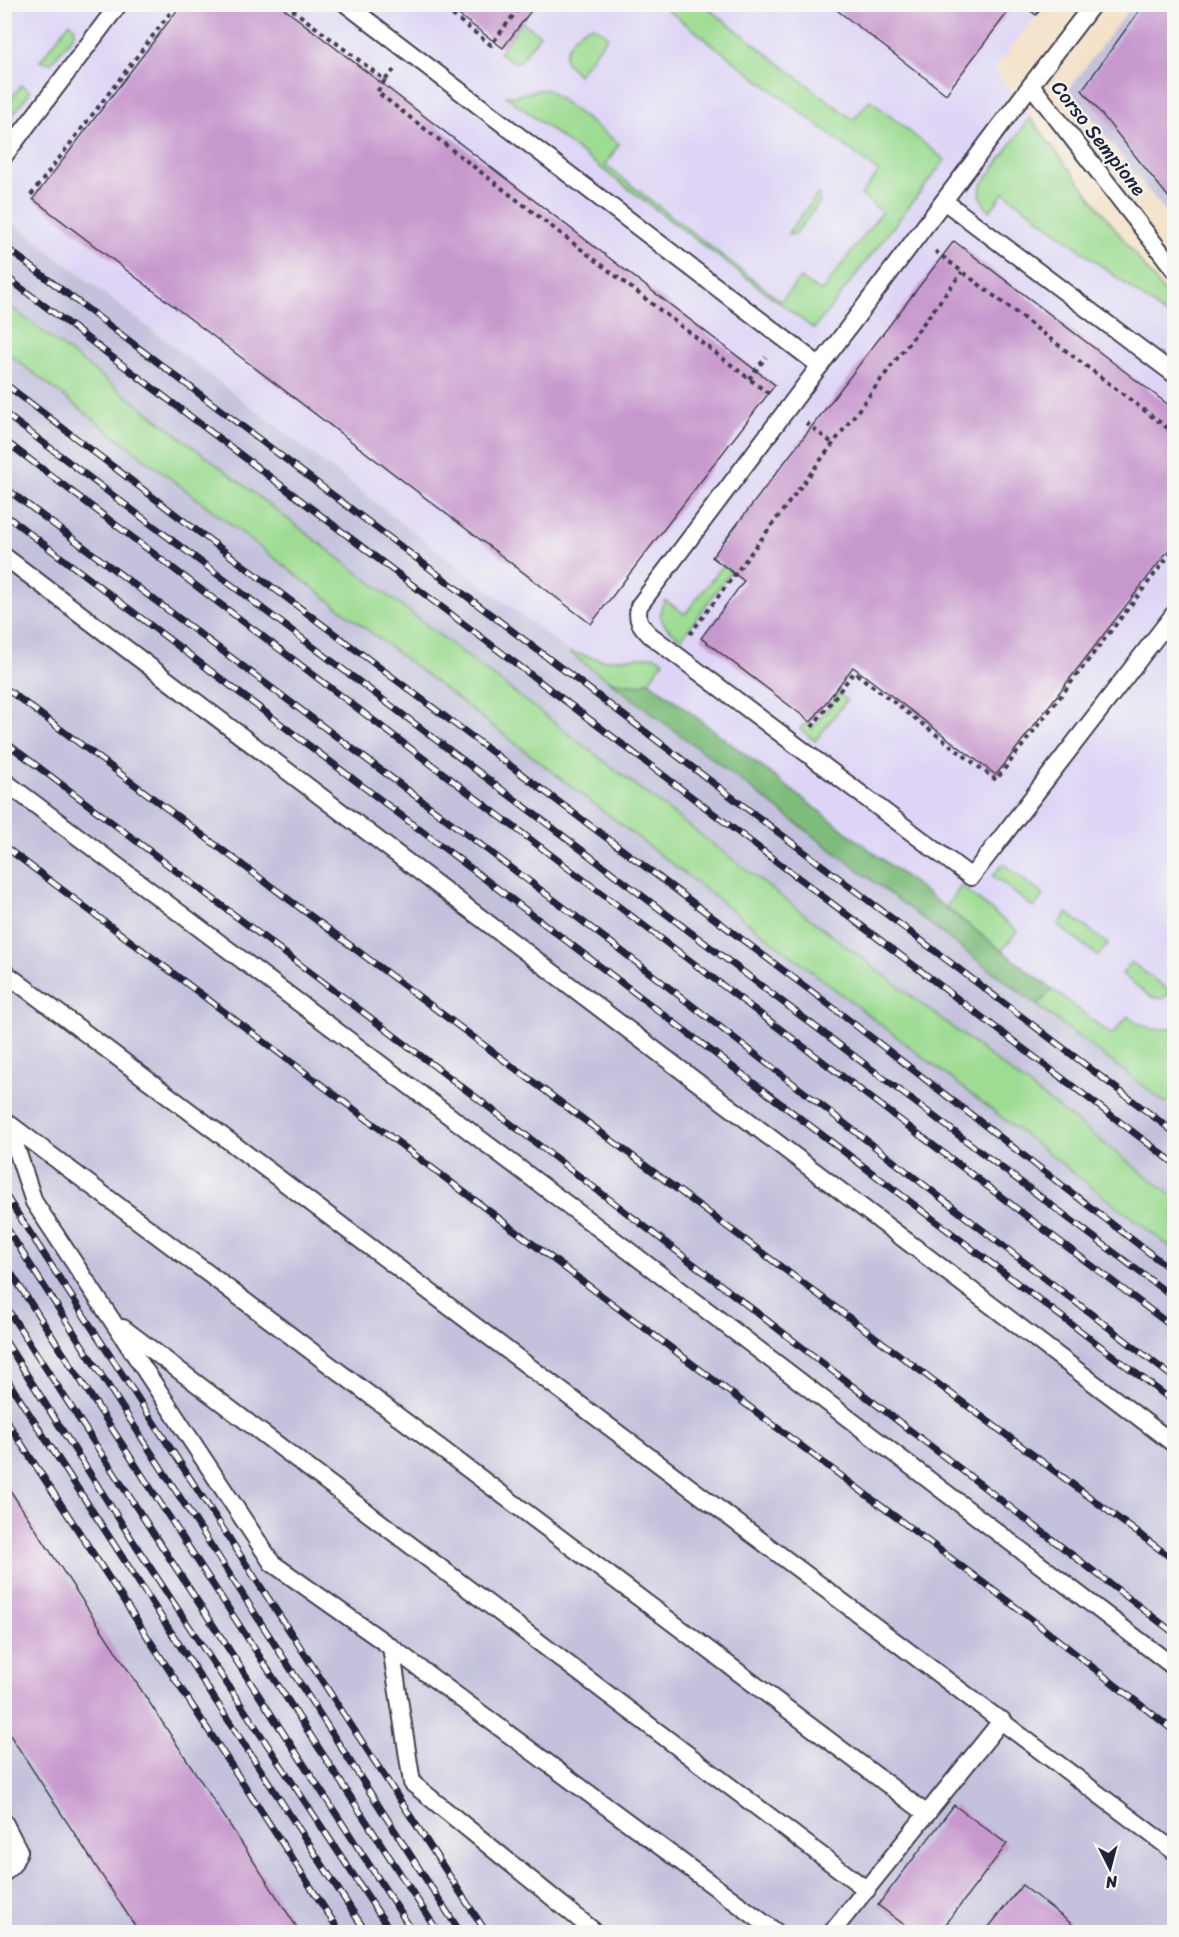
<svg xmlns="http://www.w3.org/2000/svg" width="1179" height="1937" font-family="Sriracha,sans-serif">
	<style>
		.built { fill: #ded5f6 }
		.industrial { fill: #c3c1dc }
		.green { fill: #9ddc92; stroke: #607f66; stroke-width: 1.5 }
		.forest { fill: #7ebc7c; stroke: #506f5c; stroke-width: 1.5 }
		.building { fill: #c798cd }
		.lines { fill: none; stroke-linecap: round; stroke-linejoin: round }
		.lane-casing { stroke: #423f50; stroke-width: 20 }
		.path { stroke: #423f50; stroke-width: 4; stroke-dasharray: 4.5 4.5; stroke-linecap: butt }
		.lane { stroke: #fff; stroke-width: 16 }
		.rail-casing { stroke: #22223b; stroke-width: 7 }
		.rail { stroke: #f6f6f2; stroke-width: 4.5; stroke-dasharray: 14; stroke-linecap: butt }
		.labels { text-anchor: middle; stroke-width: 4.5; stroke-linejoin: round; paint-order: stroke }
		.street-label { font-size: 20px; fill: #22223b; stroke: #f6f6f2 }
	</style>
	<rect width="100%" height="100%" fill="#f6f6f2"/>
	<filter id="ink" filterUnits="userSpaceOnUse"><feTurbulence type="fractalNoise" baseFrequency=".0167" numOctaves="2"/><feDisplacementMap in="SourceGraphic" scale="12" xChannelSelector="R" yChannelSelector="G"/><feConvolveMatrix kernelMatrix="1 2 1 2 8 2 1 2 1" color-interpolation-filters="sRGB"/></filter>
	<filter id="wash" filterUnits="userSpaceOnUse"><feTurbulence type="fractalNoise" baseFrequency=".008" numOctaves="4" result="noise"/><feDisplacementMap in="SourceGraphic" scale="24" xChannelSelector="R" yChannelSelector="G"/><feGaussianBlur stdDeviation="1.35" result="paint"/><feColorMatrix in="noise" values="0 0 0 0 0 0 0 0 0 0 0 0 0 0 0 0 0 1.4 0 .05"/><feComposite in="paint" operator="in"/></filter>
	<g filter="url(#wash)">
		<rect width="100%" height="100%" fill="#f4e1c8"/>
		<path class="built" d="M4,5H1045L994,69L1174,305V1097L1166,1103L569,652L5,216Z"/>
		<g class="industrial">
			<path d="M1132,5H1174V223L1069,89Z"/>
			<path d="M4,216L569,652L1174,1109V1197L5,302Z"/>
			<path d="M4,351L1174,1250V1932H5Z"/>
		</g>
		<g class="green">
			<path d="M661,5H704L853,120L870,100L945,160L814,329L506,96C523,98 534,87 548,90L619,144L605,165L781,301L800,278L821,292L882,212L861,195L879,172Z"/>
			<path d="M70,22L75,28L73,36L51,63L40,61Z"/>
			<path d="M522,22L540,35L520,61L515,63L499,53Z"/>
			<path d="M594,26L608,36L578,75L565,61C563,47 580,26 594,26Z"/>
			<path d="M21,85L30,92L9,120L5,117V104L7,105Z"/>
			<path d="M1030,118L1174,305V321L1004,192L990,211C982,203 979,197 981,186Z"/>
			<path d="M818,194L820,202L795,234L789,235L788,233Z"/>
			<path d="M4,302L1174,1197V1250L5,351Z"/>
			<path d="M723,565L731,571L681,639C666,627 653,620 665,600L685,614Z"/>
			<path d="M569,652L603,660L655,656L664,661L649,681C619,697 592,668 569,652Z"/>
			<path d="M839,694L847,700L815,741L800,729L805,723L812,729Z"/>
			<path d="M1003,864L1043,895L1034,908L993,876Z"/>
			<path d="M961,886L1017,931L1002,951L946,907Z"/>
			<path d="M1067,913L1108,944L1098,956L1058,925Z"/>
			<path d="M1131,962L1171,992L1162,999L1151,997L1122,974Z"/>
			<path d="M1052,989L1112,1035L1128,1016C1143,1028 1156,1032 1174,1027V1097L1166,1103L1038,1006Z"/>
		</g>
		<path class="forest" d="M609,681L638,685L649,681L1052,989L1038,1006Z"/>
		<g id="blocks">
			<g class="building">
				<path d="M182,4H278L775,385L591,624L33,199Z"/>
				<path d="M444,4H536L503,48Z"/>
				<path d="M829,4H1014L946,94Z"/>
				<path d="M1022,4H1045L1036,15Z"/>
				<path d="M1144,4H1174V204L1082,90Z"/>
				<path d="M954,241L1174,409V543L996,775L853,667L811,722L701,638L744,581L712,557Z"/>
				<path d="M4,1481L300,1932H139L4,1726Z"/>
				<path d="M954,1805L1007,1844L940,1932H914L878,1905Z"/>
				<path d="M1022,1885L1082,1932H985Z"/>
			</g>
		</g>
	</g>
	<g filter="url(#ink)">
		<use href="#blocks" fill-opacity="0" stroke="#423f50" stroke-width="1.5"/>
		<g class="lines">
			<g class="lane-casing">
				<g id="lane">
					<path d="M346,4L820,366"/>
					<path d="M1093,4L1031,85L1174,269"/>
					<path d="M1031,85L639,606C636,620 640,625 650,635L971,877L1174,614"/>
					<path d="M4,156L119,4"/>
					<path d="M944,201L1174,374"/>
					<path d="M4,556L1174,1444"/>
					<path d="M4,781L633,1254L1174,1667"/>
					<path d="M4,972L1174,1851"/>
					<path d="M4,1120L927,1814"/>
					<path d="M8,1123L34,1202L272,1563L391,1647L776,1932"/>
					<path d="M123,1328L867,1890"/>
					<path d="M391,1647L412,1783L595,1932"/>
					<path d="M4,1822L19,1851L13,1864L4,1873"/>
					<path d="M832,1932L1002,1720"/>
				</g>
			</g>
			<g class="path">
				<path d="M285,4L385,80L394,70"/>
				<path d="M438,4L491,45L522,4"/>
				<path d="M385,80L377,92L769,394"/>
				<path d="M31,195L177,4"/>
				<path d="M935,251L1174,433"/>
				<path d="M749,379L766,357"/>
				<path d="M806,423L832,443"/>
				<path d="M690,634L962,272"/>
				<path d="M812,727L854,672L996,780L1174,549"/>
			</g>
			<use href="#lane" class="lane"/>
			<g class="rail-casing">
				<g id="rail">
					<path d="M4,246L1174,1132"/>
					<path d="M4,275L1174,1163"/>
					<path d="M4,383L188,524L823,1000L1174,1272"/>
					<path d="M4,413L1174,1298"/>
					<path d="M4,440L1174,1328"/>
					<path d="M4,487L610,942L1174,1378"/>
					<path d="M4,514L1174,1402"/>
					<path d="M4,687L1174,1560"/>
					<path d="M4,741L519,1130L1174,1633"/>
					<path d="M4,846L1026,1615L1174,1731"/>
					<path d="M4,1193L486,1932"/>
					<path d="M4,1224L460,1932"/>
					<path d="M4,1262L438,1932"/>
					<path d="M4,1304L413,1932"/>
					<path d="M4,1339L138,1549L391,1932"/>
					<path d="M4,1375L366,1932"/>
					<path d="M4,1417L340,1932"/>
				</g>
			</g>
			<use href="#rail" class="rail"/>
		</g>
	</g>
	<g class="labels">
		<g class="street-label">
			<text transform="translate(1099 138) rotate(52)" y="7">Corso Sempione</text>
		</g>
	</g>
	<rect width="1179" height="1937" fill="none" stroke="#f6f6f2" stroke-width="24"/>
	<g transform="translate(1110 1868) rotate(174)" stroke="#f6f6f2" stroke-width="4.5" paint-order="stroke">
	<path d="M0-4.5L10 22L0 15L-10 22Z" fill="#22223b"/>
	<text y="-9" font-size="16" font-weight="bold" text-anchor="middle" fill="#22223b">N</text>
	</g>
</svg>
